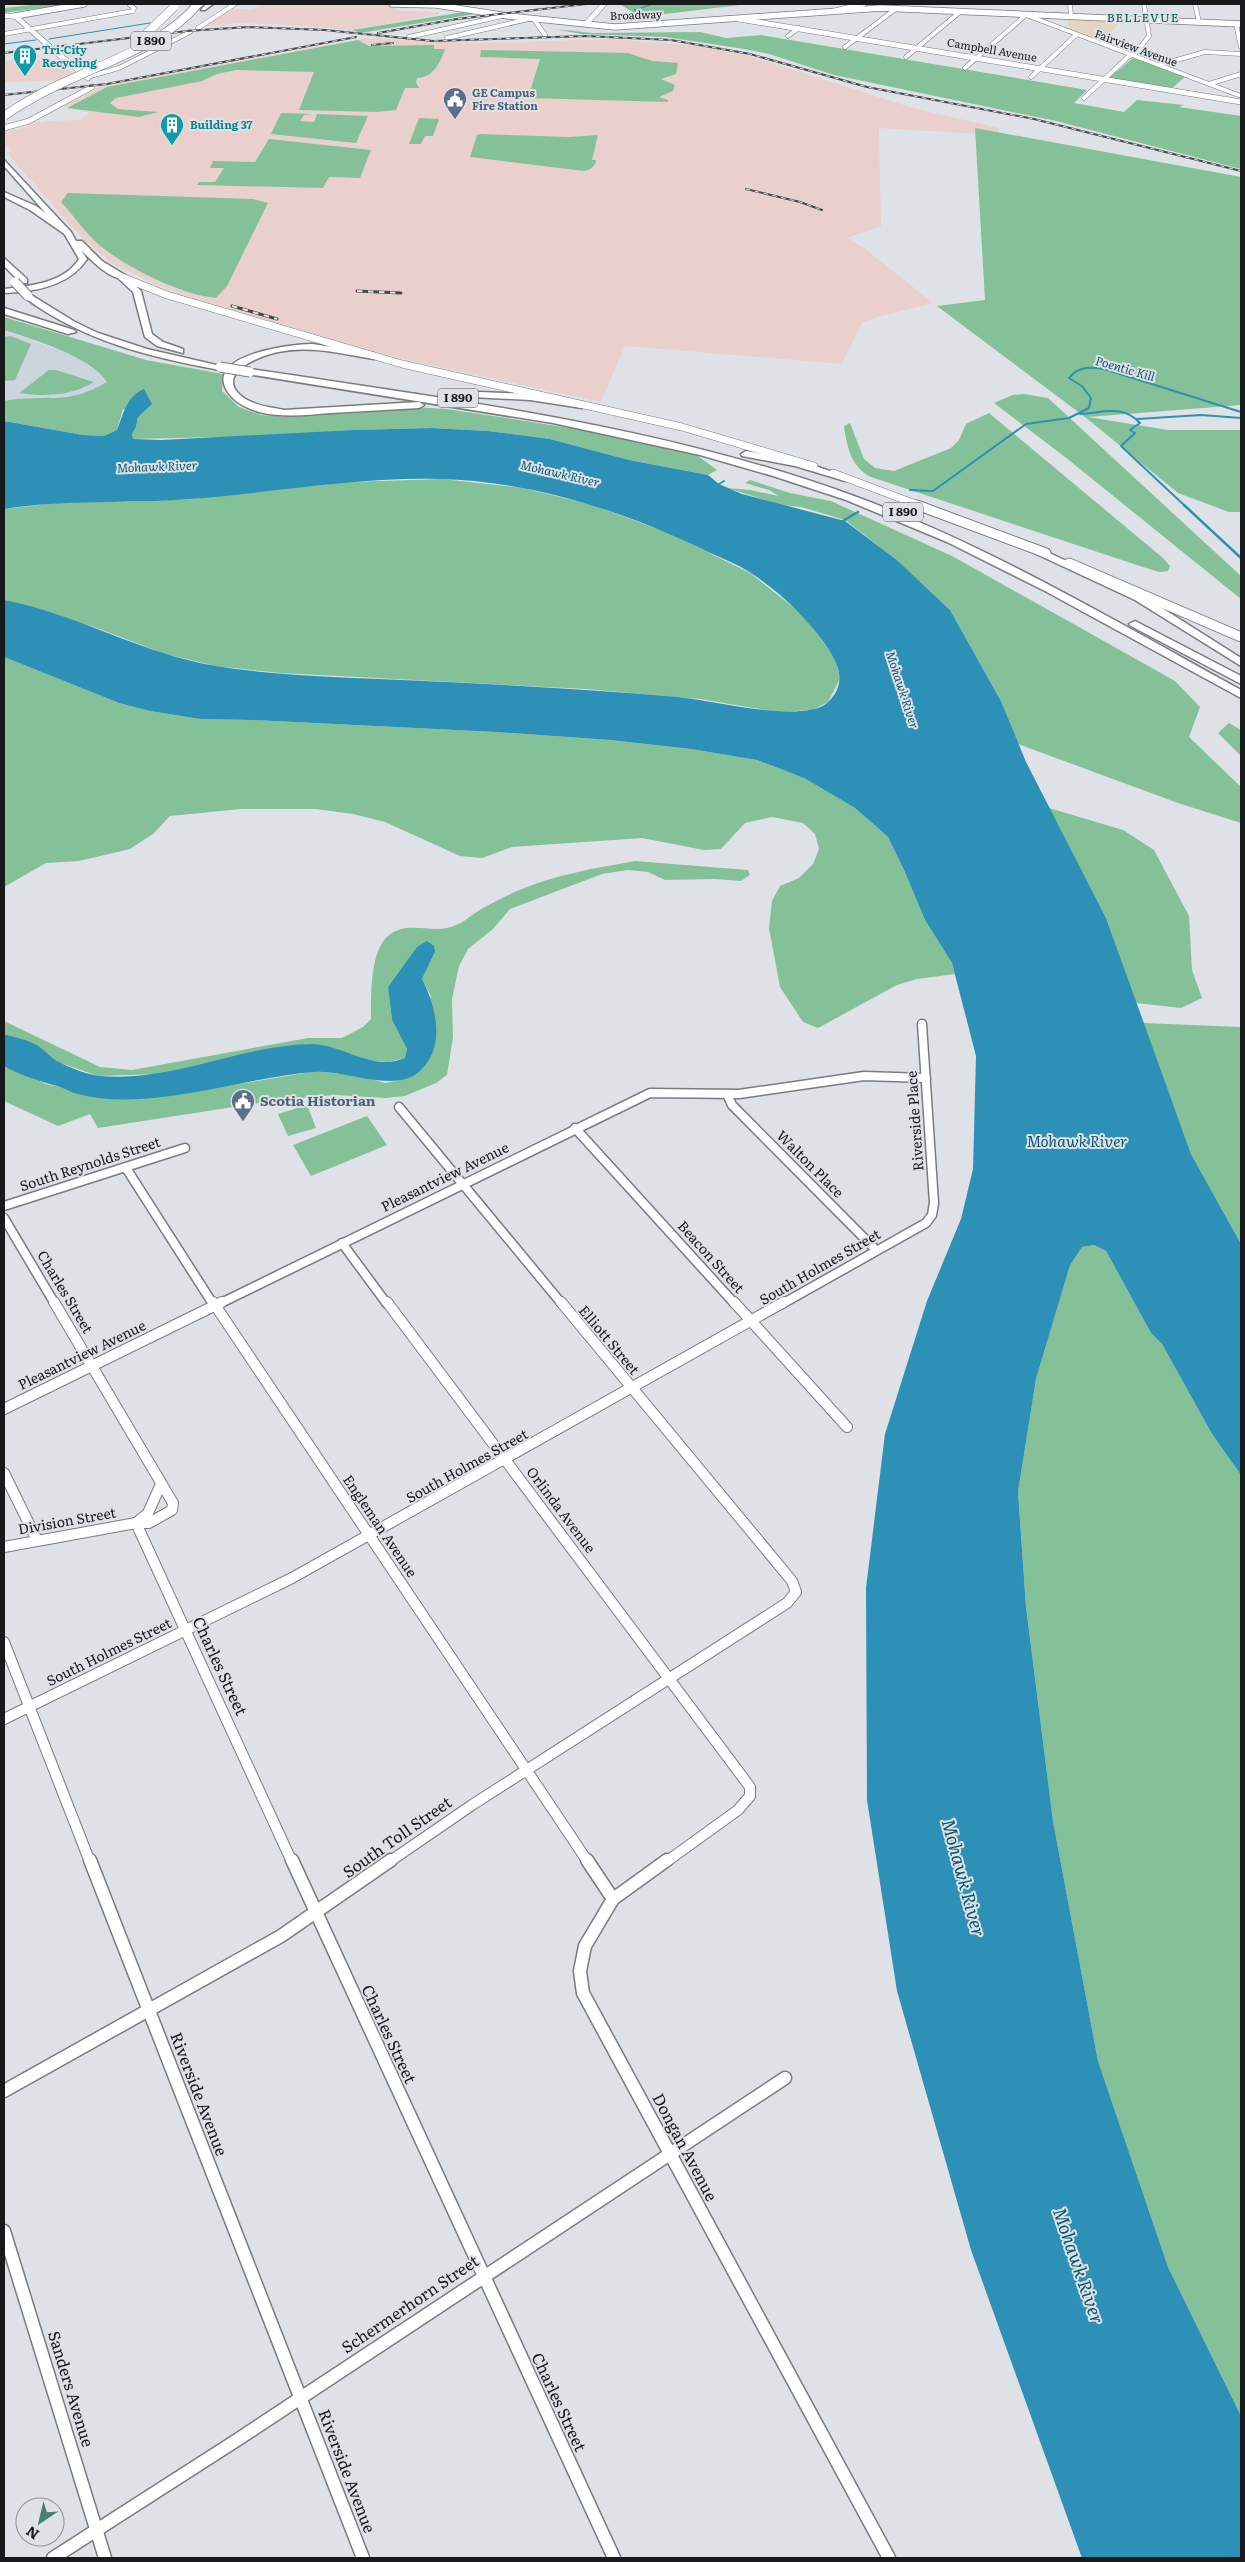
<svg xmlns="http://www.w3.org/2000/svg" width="1245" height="2562" font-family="Literata,serif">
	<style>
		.commercial { fill: #e3d5c2 }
		.industrial { fill: #ead0cd }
		.built { fill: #ccd4de }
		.green { fill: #85c198 }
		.water { fill: #2d90b6 }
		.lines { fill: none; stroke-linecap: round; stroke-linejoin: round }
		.stream-far2 { stroke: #2d90b6; stroke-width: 1 }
		.stream-far1 { stroke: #2d90b6; stroke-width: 2 }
		.stream { stroke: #2d90b6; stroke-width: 2.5 }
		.minor-far3-casing { stroke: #797c7f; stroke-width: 5 }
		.minor-far2-casing { stroke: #797c7f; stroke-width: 11 }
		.minor-far1-casing { stroke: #797c7f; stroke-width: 12 }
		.minor-casing { stroke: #797c7f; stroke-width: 15 }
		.tertiary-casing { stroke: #797c7f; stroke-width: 6 }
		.secondary-far2-casing { stroke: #797c7f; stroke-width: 7 }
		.secondary-far1-casing { stroke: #797c7f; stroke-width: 8 }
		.secondary-casing { stroke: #797c7f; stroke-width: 11 }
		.trunk-casing { stroke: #797c7f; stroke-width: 3 }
		.motorway-casing { stroke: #797c7f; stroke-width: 3 }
		.minor-far3 { stroke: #fff; stroke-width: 4 }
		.minor-far2 { stroke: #fff; stroke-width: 8 }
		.minor-far1 { stroke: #fff; stroke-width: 10 }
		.minor { stroke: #fff; stroke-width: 12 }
		.tertiary { stroke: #fff; stroke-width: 5 }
		.secondary-far2 { stroke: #fff; stroke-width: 5.5 }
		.secondary-far1 { stroke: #fff; stroke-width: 7 }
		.secondary { stroke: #fff; stroke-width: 9 }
		.trunk { fill: #fff; fill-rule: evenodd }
		.motorway { fill: #fff; fill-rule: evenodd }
		.rail-far1-casing { stroke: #454748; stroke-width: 2 }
		.rail-casing { stroke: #454748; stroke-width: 3 }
		.rail-far1 { stroke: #dee1e5; stroke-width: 1; stroke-dasharray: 4.5; stroke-linecap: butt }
		.rail { stroke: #dee1e5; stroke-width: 2; stroke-dasharray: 5.5; stroke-linecap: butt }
		.motorway-bridge-far1-casing { stroke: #797c7f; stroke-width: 9; stroke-linecap: butt }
		.motorway-bridge-casing { stroke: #797c7f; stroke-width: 11; stroke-linecap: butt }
		.motorway-bridge-far1 { stroke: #fff; stroke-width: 8 }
		.motorway-bridge { stroke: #fff; stroke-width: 9 }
		.labels { text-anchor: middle; stroke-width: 4; stroke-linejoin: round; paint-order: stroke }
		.far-street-label { font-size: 11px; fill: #18191a; stroke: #dee1e5 }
		.far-culture-label { font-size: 11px; font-weight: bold; fill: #0d838f; stroke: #dee1e5; text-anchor: start }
		.far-service-label { font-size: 11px; font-weight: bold; fill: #4e5e75; stroke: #dee1e5; text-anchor: start }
		.far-neighbourhood-label { font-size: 12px; letter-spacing: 1px; fill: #015c4a; stroke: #dee1e5 }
		.shield { fill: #dee1e5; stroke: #535557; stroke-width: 1 }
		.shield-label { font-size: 12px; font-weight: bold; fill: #18191a }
		.far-water-label { font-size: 12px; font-style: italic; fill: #045670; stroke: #dee1e5 }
		.service-label { font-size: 14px; font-weight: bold; fill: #4e5e75; stroke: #dee1e5; text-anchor: start }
		.street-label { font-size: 14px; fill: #18191a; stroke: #dee1e5 }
		.water-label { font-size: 15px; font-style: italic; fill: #045670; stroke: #dee1e5 }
		.near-street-label { font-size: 16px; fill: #18191a; stroke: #dee1e5 }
		.near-water-label { font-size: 18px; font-style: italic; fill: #045670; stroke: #dee1e5 }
	</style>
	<rect width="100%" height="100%" fill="#dee1e5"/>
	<path class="commercial" d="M1068,18L1118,20L1119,23L1110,34L1089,38L1062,28L1069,26Z"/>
	<g class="industrial">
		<path d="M264,4L397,5L396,11L438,12L440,14L352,30L277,24L238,23L205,26L232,8L252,10Z"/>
		<path d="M366,38L480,43L612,39L698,46L749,56L913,108L999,128L998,135L879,128L881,226L847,238L864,248L933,303L881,316L862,323L842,364L625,346L601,402L398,358L201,301L159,286L113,264L83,239L12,159L8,152L12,151L6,144L4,145V130L6,129L9,131L28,127L27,125L47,121L80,120L89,113L63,106L92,92L97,87Z"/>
		<path d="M24,60H58L81,80L4,82V61Z"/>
	</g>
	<path class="built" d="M4,330L95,363L115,381L65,408L9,403L4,400Z"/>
	<g class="green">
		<path d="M40,4H69L4,13V8Z"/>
		<path d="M620,4H748L640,17Z"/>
		<path d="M470,11L481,13L360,33L352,30Z"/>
		<path d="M555,29L593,33L700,32L726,38L761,35L1087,90L1074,103L1124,112L1137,100L1184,105L1179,107L1241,116V169L1056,121L834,75L769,54L744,49L666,37L581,34Z"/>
		<path d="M358,40L369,46L434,45V49H445C440,63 434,77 417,78L416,82L419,88H405L396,110L377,112L299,110L314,72L236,70L217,74L202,81L116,98L110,103L118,109L159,112L139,117L67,108L107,87Z"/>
		<path d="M481,50L628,53L652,61L678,63L676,74L661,79L675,85L673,91L659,97L668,100V102L528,98L540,59L480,57Z"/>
		<path d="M1133,58L1185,77L1172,88L1109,78Z"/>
		<path d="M281,113L313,114L304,115L300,121L314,122L317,114L368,116L356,143L271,134Z"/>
		<path d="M419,118L439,119L433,136H425L421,144H409Z"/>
		<path d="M975,128L1241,177V405L1088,417L1168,430H1241V512H1229L1178,493L1085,417L937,306L985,300Z"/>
		<path d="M480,134L569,137L598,135L592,160H596C595,167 590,170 584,171L470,157L477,135Z"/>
		<path d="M269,139L371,150L360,178L329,177L323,188L197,185L199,182H215L224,168H210L213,161L255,162Z"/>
		<path d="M68,193L253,199L268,203L227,286L216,298C181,295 123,266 97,243C84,231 73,215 61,202Z"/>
		<path d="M4,317L146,360L223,374L222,391L239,407L261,415L286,417L415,407L446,409L500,417L582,430L698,456L717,470L708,475L629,460L550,439L488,431L431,428L354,430L269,436L133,439L132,434L136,427L138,417L123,409L117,430L104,436L83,435L4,421V401C46,393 65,407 107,382C92,357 32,339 4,330Z"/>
		<path d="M10,336L31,344L15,380L4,381V337Z"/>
		<path d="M49,370H56L94,382C71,396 45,397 19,393Z"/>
		<path d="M1024,394L1048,398L1241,576V599L1065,457L994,403L1013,395Z"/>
		<path d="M989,413L1163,558L1170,566L1168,571L1159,572L1143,567L871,477C851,467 847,447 844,426L850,423L864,459L875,468L894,471L951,448L959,440L966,424Z"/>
		<path d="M442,479L523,488L593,505L671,534L750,573L802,614L836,659L840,679L828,702L812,710L777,712L700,699L585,689L280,673L215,666L165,654L94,627L4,600V509L75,501L126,502L191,499L349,482Z"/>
		<path d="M750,480L790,493L831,501L952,556L1175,681L1200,707L1189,737L1241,787V823L1178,803L1018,744L1001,701L950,610L897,560L845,520L801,507L780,505L728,488L750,490L779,496L769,490L745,483Z"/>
		<path d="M4,657L119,703L150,711L200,719L252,720L496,732L610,740L691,749L757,760L804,778L855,808L888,837L904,870L925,920L952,963L955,974L917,979L897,985L818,1028L803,1022L780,987L769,928L772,901L780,886L799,878L813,864L819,849L815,834L803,823L772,817L745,823L721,849L704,850L642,838L512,847L482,858L460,856L385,822L353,814L316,809H241L170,816L153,834L130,849L79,861L46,863L4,887Z"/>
		<path d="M1229,723L1241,730V756L1218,733Z"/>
		<path d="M1049,808L1123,830L1154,850L1189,916L1192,970L1202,998L1181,1008L1136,1003L1106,918Z"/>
		<path d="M635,861L748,870L750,875L741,881L715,879L665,880L648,872L628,870L602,874L510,909L493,929L468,949L459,966L452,999L453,1037L447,1075L436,1083L405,1096L386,1098L335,1095L278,1100L98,1128L90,1114L58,1126L4,1101V1066L46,1084L118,1099L168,1096L316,1071L364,1077L385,1083L400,1080L431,996L422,979L435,952L417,948L388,987L392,1020L407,1049L405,1058L388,1062L363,1060L353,1055L310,1044L256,1052L161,1074L98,1076L58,1062L33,1043L4,1034V1021L100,1067L132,1070L308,1038H342L363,1027L371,1019C371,996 370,951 388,936C405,921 428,932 447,928C463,925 470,915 483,908C494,902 506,896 517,891C554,875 595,868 635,861Z"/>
		<path d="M1143,1023L1241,1027V1244L1191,1154Z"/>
		<path d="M307,1105L316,1128L288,1136L278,1114Z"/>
		<path d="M367,1116L387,1145L311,1176L293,1145Z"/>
		<path d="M1094,1245L1106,1251L1151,1333L1162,1344L1212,1434L1241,1475V2416L1168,2267L1098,2061L1053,1821L1026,1607L1018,1492L1036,1379L1070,1264L1082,1247Z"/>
	</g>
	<g class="water">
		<path d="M144,389L152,404L138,417L136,427L132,434L133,439L161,440L354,430L431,428L488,431L550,439L629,460L708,475L719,484L742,494L845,521L897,560L950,610L1001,701L1026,762L1106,918L1191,1154L1241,1244V1475L1212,1434L1162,1344L1151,1333L1106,1251L1094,1245L1082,1247L1070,1265L1036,1379L1018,1492L1026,1607L1053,1821L1098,2061L1168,2267L1241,2416V2558H1082L971,2250L897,1991L867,1800L866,1588L885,1434L927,1301L961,1219L973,1169L976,1056L952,963L925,920L904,870L888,837L855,808L804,778L757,760L691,749L610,740L496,732L252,720L200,719L150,711L119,703L4,657V600C77,614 142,654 216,666C277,676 341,677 403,680C495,684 586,689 678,697C711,700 802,724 827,703C850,682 837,660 822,640C803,614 779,592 751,573C737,564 719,557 704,550C622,510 530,481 439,479C355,477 273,493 190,499C128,504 66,499 4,509V421L83,435L104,436L117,430C124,413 126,397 144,389Z"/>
		<path d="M427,941L434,946L435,952L422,979C436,1006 446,1046 421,1070C396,1095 345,1069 314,1072C243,1077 148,1113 78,1094C70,1092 64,1088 57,1086C38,1081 20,1075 4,1066V1034C13,1037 24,1039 33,1043C42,1047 49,1056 57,1061C68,1067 88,1075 100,1076C172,1082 238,1046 310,1044C344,1044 371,1072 405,1058L407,1049L392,1020L388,987L417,947Z"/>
	</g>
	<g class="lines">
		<g class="stream-far2">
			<path d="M640,14L634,10L653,4"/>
			<path d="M49,39L150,23"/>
			<path d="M4,44L36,40"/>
		</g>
		<g class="stream-far1">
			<path d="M1080,414C1103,413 1123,404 1140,423L1130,430L1135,433L1121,446L1185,506"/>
			<path d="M1137,419L1201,415L1241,418"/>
			<path d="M719,484L724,481"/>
			<path d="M910,490L933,491L1026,424L1069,418L1089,408L1091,398L1082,386L1069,378C1079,366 1089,367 1104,369L1241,412"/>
		</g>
		<g class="stream">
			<path d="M1184,505L1241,558"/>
			<path d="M841,522L858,512"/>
		</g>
		<g class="minor-far3-casing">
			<g id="minor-far3">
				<path d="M1070,4L1071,16"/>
				<path d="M1195,4L1199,22"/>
				<path d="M1236,24L1241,47"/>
				<path d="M198,28L235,4"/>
				<path d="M4,34L133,11L134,8L129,4"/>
				<path d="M788,36L799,28"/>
				<path d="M409,37L502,16"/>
				<path d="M447,38L533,18L545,35"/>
				<path d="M845,47L897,8"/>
				<path d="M906,57L961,11"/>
				<path d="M1159,65L1205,52L1241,54"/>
				<path d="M965,68L1026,15L1241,96"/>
				<path d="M87,77L119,68L190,32"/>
				<path d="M1031,77L1076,35"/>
				<path d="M1209,84L1241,74"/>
				<path d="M1084,98L1128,57L1135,54L1149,36L1144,4"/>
			</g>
		</g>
		<g class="minor-far2-casing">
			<g id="minor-far2">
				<path d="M727,1094L732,1105L876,1250"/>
				<path d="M399,1107L562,1304"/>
				<path d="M575,1128L735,1304"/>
				<path d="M126,1168L213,1304"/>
				<path d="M4,1206L185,1148"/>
				<path d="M4,1218L55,1304"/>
				<path d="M342,1243L387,1304"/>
				<path d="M219,1304L650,1093L739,1094L864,1076L926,1078"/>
				<path d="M782,1304L926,1223L932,1215L934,1203L922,1024"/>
			</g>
		</g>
		<g class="minor-far1-casing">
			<g id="minor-far1">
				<path d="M213,1302L588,1862"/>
				<path d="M387,1302L750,1787V1796L738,1810L666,1862"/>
				<path d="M734,1302L847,1427"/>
				<path d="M4,1409L222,1302"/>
				<path d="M4,1473L37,1540"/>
				<path d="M136,1523L292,1862"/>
				<path d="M136,1523L148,1513L161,1484"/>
				<path d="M4,1547L136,1523H149L172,1510L173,1503L54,1302"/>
				<path d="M4,1642L90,1862"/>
				<path d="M4,1719L292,1578L784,1302"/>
				<path d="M389,1862L472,1805L787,1603L796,1592L792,1581L561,1302"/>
			</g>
		</g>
		<g class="minor-casing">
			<g id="minor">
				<path d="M90,1860L363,2558"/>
				<path d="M292,1860L614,2558"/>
				<path d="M587,1860L613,1899"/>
				<path d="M667,1860L613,1899L585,1946L580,1971L583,1993L889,2558"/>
				<path d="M4,2091L281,1936L391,1860"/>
				<path d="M4,2231L105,2558"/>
				<path d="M53,2558L237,2440L785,2078"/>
			</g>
		</g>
		<g class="tertiary-casing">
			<g id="tertiary">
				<path d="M835,11L863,4"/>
				<path d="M4,16H15L49,46"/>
				<path d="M739,19L1241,102"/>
				<path d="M586,24L604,4"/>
				<path d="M52,49L88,78"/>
				<path d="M4,128L29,121L92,87"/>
			</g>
		</g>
		<g class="secondary-far2-casing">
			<g id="secondary-far2">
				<path d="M392,4L436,5L508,16L615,27L881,8L1241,24"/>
				<path d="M15,16L84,4"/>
			</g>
		</g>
		<g class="secondary-far1-casing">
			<g id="secondary-far1">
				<path d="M122,277L167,295L402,364L682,427L814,466"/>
				<path d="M833,473L921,506"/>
			</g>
		</g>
		<g class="secondary-casing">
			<g id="secondary">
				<path d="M917,505L1046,553"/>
				<path d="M1069,563L1241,637"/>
			</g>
		</g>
		<g class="trunk-casing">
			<path id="trunk" d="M4,160L71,232L76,241H82L102,261L125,275V279C110,280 91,260 81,250L87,259C70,286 34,292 4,293V289C30,286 64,283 79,259L65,235L4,166Z"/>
		</g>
		<g class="motorway-casing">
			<g id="motorway">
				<path d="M206,4H213L205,10H201Z"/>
				<path d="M4,192L36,206L70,231L63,233L30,210L4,197Z"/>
				<path d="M4,258L27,279V283H21L4,266Z"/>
				<path d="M119,275H125L141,291L152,334L163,342L183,349V353L157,346L145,337L133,292L119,279Z"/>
				<path d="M28,293L75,322L98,333L147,349L225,367L220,370C149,357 84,341 25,298L24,296Z"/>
				<path d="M4,308L74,330L76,332L68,334L4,314Z"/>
				<path d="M312,344L374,353L379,356L374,359C343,354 310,345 278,352C263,355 218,371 238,393C249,405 269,407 284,410L419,402L424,405L419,408C390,410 361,411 331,413C307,415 283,418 259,412C246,408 233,402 226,389C208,354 293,344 312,344Z"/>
				<path d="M250,369C453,400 660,425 854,496C990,546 1115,621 1241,690V698L1045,591L947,542L846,500L773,476L700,455L553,423L247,374L245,372Z"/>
				<path d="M455,391L530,394L582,402L587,405L582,408L530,400L452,396V392Z"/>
				<path d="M746,451L801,461L850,478L845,481L795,466L742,456L741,454Z"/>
				<path d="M1034,546L1143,596L1241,658V666L1135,600L1030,551V547Z"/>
				<path d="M1135,621L1241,676V684L1131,626L1129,624Z"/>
			</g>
		</g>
		<use href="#minor-far3" class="minor-far3"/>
		<use href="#minor-far2" class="minor-far2"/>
		<use href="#minor-far1" class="minor-far1"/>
		<use href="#minor" class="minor"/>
		<use href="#tertiary" class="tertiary"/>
		<use href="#secondary-far2" class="secondary-far2"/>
		<use href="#secondary-far1" class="secondary-far1"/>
		<use href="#secondary" class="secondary"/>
		<use href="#trunk" class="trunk"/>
		<use href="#motorway" class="motorway"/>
		<g class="rail-far1-casing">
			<g id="rail-far1">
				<path d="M378,33L457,19L586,4"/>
				<path d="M372,45L393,43"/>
				<path d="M4,53L187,31L248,27L325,30L433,41L586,36L671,40L750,54L867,87L1034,119L1241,171"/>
				<path d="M4,95L107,84L356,37"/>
				<path d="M746,189L800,202L822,210"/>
			</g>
		</g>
		<g class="rail-casing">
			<g id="rail">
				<path d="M357,291L401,293"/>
				<path d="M232,306L277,319"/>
			</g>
		</g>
		<use href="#rail-far1" class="rail-far1"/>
		<use href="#rail" class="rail"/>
		<g class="motorway-bridge-far1-casing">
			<g id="motorway-bridge-far1">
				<path d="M144,36L174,7"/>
				<path d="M4,116C27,100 52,87 78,76C120,57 168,40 198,4"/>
			</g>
		</g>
		<g class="motorway-bridge-casing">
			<g id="motorway-bridge">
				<path d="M15,282L28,296"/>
				<path d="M220,367L250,372"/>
			</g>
		</g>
		<use href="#motorway-bridge-far1" class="motorway-bridge-far1"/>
		<use href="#motorway-bridge" class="motorway-bridge"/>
	</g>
	<defs>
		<g id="building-pin" transform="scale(1.25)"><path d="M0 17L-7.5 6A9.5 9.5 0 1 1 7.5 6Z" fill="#0f9aa8" stroke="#dee1e5"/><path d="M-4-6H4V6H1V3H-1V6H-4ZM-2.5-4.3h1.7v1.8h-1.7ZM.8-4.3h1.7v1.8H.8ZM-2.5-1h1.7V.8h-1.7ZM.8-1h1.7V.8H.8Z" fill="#fff"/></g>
		<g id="civic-pin" transform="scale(1.25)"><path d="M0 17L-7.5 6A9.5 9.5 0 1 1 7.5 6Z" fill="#5c6f8a" stroke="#dee1e5"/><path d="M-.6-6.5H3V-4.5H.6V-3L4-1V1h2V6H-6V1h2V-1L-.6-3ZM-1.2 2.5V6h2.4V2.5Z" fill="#fff"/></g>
	</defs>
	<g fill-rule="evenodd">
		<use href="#building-pin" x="25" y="56"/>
		<use href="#civic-pin" x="455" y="99"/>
		<use href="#building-pin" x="172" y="125"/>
		<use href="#civic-pin" x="243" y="1101"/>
	</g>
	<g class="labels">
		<g class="far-street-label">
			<text transform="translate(636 15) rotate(-2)" y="4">Broadway</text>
			<text transform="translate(1136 48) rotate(20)" y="4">Fairview Avenue</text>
			<text transform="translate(992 50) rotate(10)" y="4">Campbell Avenue</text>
		</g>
		<g class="far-culture-label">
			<text x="42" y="54">Tri-City<tspan x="42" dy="13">Recycling</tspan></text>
			<text x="190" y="129">Building 37</text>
		</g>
		<g class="far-service-label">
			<text x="472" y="97">GE Campus<tspan x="472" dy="13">Fire Station</tspan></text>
		</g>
		<g class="far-neighbourhood-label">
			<text x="1143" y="22">BELLEVUE</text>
		</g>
		<g class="shield">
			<rect x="131" y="31.5" width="40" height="19" rx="4"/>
			<rect x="438" y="388.5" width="40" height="19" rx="4"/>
			<rect x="883" y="502.5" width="40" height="19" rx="4"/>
		</g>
		<g class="shield-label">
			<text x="151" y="45">I 890</text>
			<text x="458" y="402">I 890</text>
			<text x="903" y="516">I 890</text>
		</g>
		<g class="far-water-label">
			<text transform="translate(1125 369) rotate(16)" y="4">Poentic Kill</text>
			<text transform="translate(157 467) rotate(-2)" y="4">Mohawk River</text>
			<text transform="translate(560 474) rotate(13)" y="4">Mohawk River</text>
			<text transform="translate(902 690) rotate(72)" y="4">Mohawk River</text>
		</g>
		<g class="service-label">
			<text x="260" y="1106">Scotia Historian</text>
		</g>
		<g class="street-label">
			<text transform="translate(915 1121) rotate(-94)" y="5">Riverside Place</text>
			<text transform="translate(90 1164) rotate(-18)" y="5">South Reynolds Street</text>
			<text transform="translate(810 1164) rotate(45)" y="5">Walton Place</text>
			<text transform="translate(445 1177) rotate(-26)" y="5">Pleasantview Avenue</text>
			<text transform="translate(711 1257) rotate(48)" y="5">Beacon Street</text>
			<text transform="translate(820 1267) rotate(-30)" y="5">South Holmes Street</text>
			<text transform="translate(65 1292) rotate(59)" y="5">Charles Street</text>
			<text transform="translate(609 1340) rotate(50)" y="5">Elliott Street</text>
			<text transform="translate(82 1355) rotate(-26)" y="5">Pleasantview Avenue</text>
			<text transform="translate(467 1466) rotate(-29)" y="5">South Holmes Street</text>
			<text transform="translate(561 1510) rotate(53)" y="5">Orlinda Avenue</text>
			<text transform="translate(67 1521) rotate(-10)" y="5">Division Street</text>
			<text transform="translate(380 1526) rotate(56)" y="5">Engleman Avenue</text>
			<text transform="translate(109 1652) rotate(-26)" y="5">South Holmes Street</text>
		</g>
		<g class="water-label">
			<text x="1077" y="1147">Mohawk River</text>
		</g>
		<g class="near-street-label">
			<text transform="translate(220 1666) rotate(65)" y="6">Charles Street</text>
			<text transform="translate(397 1837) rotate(-35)" y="6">South Toll Street</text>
			<text transform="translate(389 2034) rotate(65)" y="6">Charles Street</text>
			<text transform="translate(199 2094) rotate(69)" y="6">Riverside Avenue</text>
			<text transform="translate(685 2147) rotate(62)" y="6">Dongan Avenue</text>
			<text transform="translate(410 2304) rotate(-34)" y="6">Schermerhorn Street</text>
			<text transform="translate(71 2389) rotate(73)" y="6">Sanders Avenue</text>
			<text transform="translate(559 2402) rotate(65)" y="6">Charles Street</text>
			<text transform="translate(347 2471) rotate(69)" y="6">Riverside Avenue</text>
		</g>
		<g class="near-water-label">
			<text transform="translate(963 1878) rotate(75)" y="6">Mohawk River</text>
			<text transform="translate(1078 2266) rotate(71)" y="6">Mohawk River</text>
		</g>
	</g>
	<rect width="1245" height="2562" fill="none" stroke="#18191a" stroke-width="10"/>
	<g transform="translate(40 2522) rotate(215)"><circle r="24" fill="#dee1e5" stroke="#8f9194"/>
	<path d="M0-4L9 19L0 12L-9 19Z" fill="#428271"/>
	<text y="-8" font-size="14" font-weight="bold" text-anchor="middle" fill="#18191a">N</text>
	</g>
</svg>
